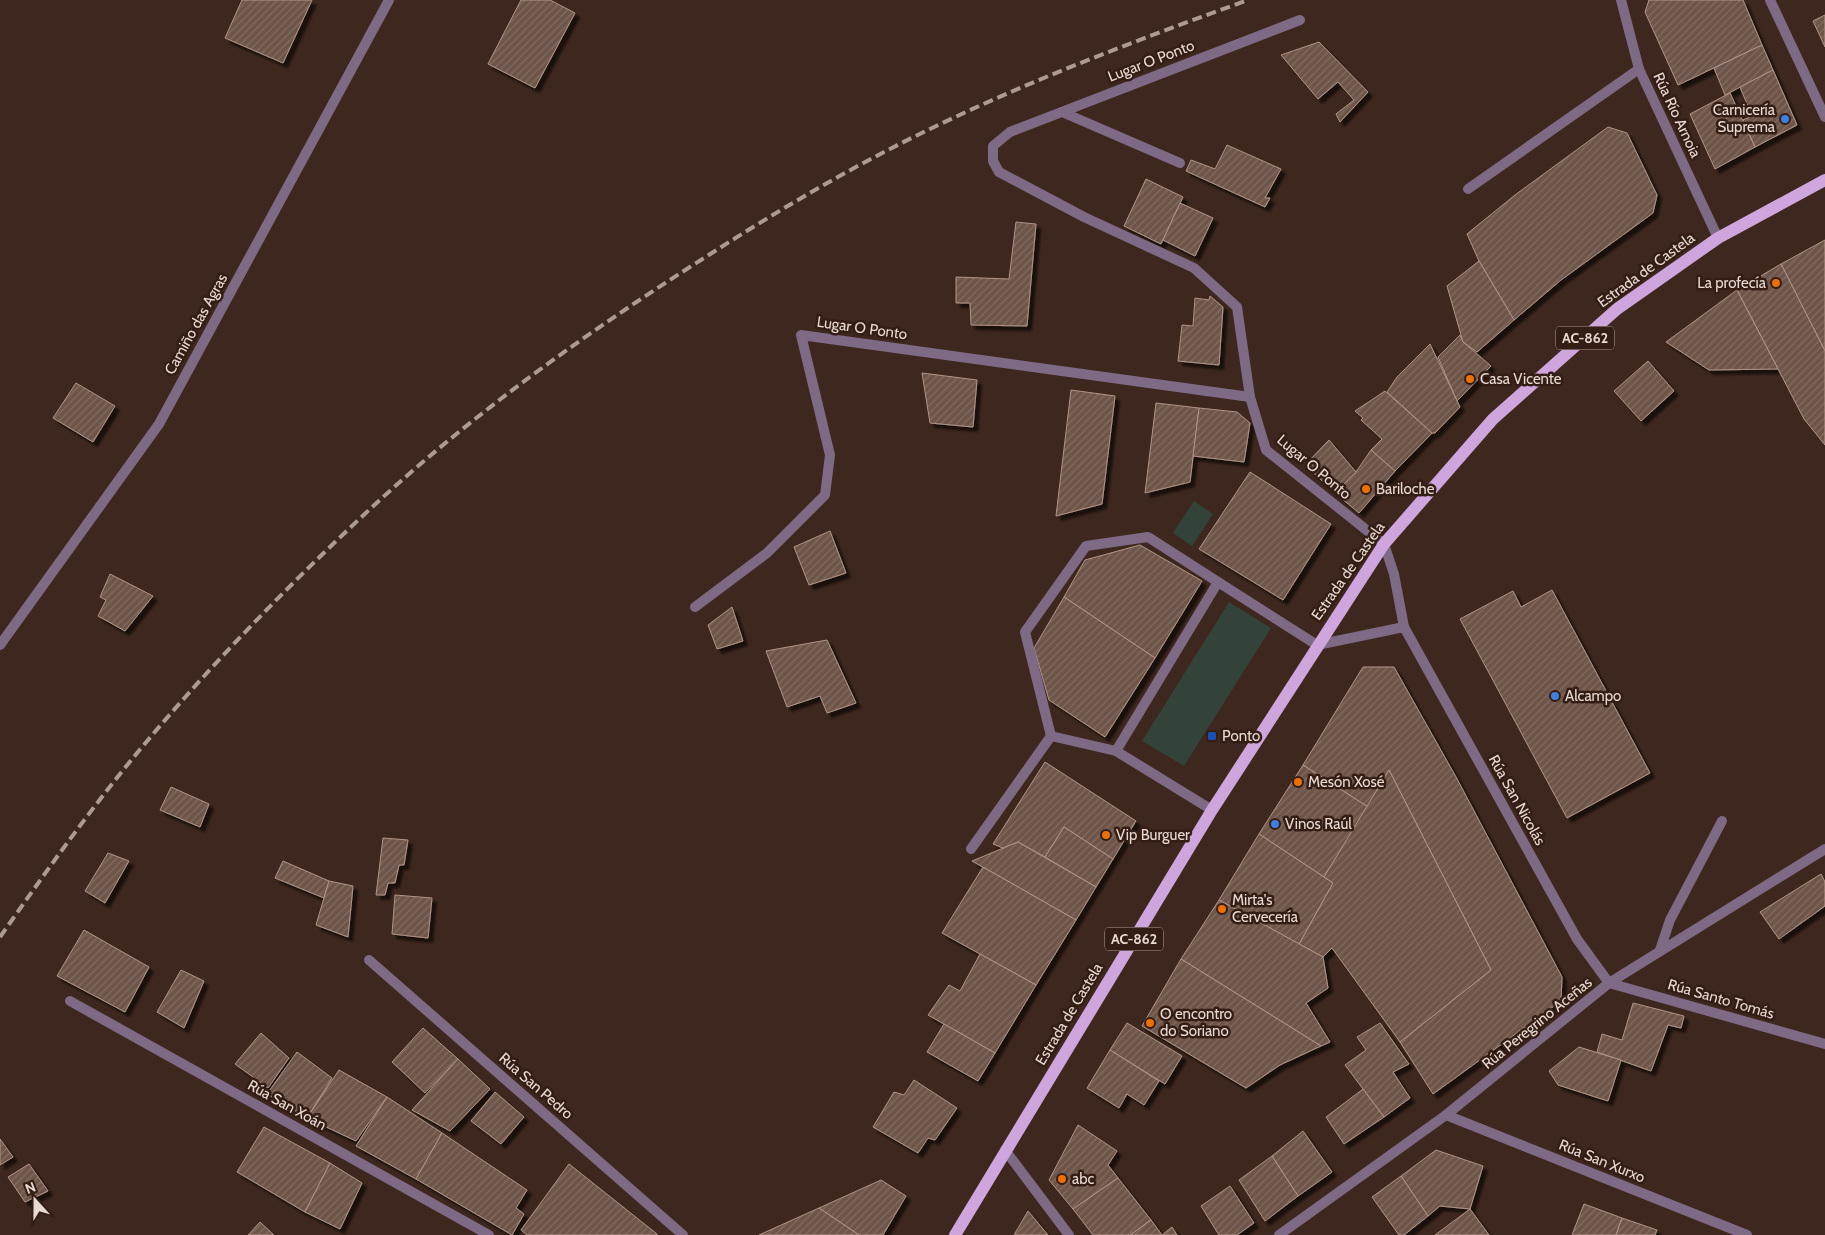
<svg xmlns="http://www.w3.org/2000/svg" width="1825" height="1235" font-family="Cabin,sans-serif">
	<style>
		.park { fill: #334339 }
		.building { fill: url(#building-hatch); stroke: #b29589; filter: url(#shadow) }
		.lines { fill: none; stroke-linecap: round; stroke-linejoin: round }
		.lane { stroke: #7e6a85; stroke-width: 10 }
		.street { stroke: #7e6a85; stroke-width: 10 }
		.primary { stroke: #cea6dd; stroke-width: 12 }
		.rail { stroke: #ac9a93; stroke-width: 4; stroke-dasharray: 10 5; stroke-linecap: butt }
		.shop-dot { fill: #3f7fe0; stroke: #341d14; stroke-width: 2 }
		.food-dot { fill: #e8710a; stroke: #341d14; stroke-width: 2 }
		.transit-dot { fill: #1a4fb4; stroke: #341d14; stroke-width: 2 }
		.labels { text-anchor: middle; stroke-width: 5; stroke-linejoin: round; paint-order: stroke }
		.shield { fill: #341d14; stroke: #b3a19a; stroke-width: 1 }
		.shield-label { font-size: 14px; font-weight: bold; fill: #e9d9d3 }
		.street-label { font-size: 15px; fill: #e9d9d3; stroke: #341d14 }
		.poi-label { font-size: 15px; fill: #e9d9d3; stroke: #341d14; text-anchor: start }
	</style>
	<defs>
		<pattern id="building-hatch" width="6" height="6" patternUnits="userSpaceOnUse" patternTransform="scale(1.25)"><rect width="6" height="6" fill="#6e5449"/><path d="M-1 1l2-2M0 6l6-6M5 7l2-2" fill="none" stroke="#836c62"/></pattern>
		<filter id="shadow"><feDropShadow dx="4.5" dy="4.5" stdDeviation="1" flood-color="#0009"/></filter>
	</defs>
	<rect width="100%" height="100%" fill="#3e271e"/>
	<g class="park">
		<path d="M1194,501L1213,514L1192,546L1173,533Z"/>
		<path d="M1229,602L1271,628L1184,766L1142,741Z"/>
	</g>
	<g class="building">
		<path d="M242,0H312L283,63L225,38Z"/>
		<path d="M521,0H550L575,13L535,88L488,64Z"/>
		<path d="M1649,0H1743L1762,45L1678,85L1645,12Z"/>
		<path d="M1825,15V47L1813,21Z"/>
		<path d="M1319,42L1368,92L1340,122L1336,114L1354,100L1338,82L1318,99L1281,55Z"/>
		<path d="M1762,45L1773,70L1725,95L1714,68Z"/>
		<path d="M1773,70L1797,125L1755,147L1743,120L1752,116L1740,87Z"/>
		<path d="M1730,93L1755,147L1715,169L1690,114Z"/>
		<path d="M1608,127L1627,133L1657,195L1653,213L1561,280L1514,320L1479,261L1467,234L1515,195Z"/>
		<path d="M1227,145L1281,169L1265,198H1270L1265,207L1186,171L1191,160L1215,169Z"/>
		<path d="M1146,179L1183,197L1161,244L1124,226Z"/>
		<path d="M1180,203L1213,218L1195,256L1163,240Z"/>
		<path d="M1016,222L1036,224L1027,326L971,325L970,303H956V277L1009,279Z"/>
		<path d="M1825,240V351L1781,264Z"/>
		<path d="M1479,261L1514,320L1477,352L1463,342L1447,286Z"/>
		<path d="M1781,264L1825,351V445L1804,419L1737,290Z"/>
		<path d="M1737,290L1778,369L1709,370L1666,342Z"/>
		<path d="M1210,296L1223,307L1219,365L1178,361L1182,325L1193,326L1195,298L1209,300Z"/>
		<path d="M1460,335L1463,342L1491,366L1457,401L1438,357Z"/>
		<path d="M1430,344L1460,407L1435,433H1432L1387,392L1397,377Z"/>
		<path d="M1648,361L1674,391L1641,421L1614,391Z"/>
		<path d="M922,373L977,380L973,427L930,423Z"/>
		<path d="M76,383L115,406L93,442L53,418Z"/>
		<path d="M1071,390L1115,396L1102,504L1056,516Z"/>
		<path d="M1385,391L1432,433L1395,471L1371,450L1382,439L1361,420L1363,418L1355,411Z"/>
		<path d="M1156,403L1199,408L1190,482L1145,493Z"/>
		<path d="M1199,408L1237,412L1250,423L1244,462L1193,456Z"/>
		<path d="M1329,440L1356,472L1335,493L1305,465Z"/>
		<path d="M1371,450L1395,471L1359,513L1335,493L1356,472Z"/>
		<path d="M1250,472L1331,524L1283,600L1199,549Z"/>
		<path d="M830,531L846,573L809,585L794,547Z"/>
		<path d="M1140,545L1202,581L1155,658L1064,597L1085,560Z"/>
		<path d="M110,574L153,596L125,631L98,616L106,600L100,597Z"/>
		<path d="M1552,590L1650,773L1567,818L1460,619L1513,591L1521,607Z"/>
		<path d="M1064,597L1155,658L1105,737L1049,700L1034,648Z"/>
		<path d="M732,607L743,641L717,649L708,625Z"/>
		<path d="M827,640L856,703L827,713L820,696L787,707L766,651Z"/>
		<path d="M1363,667H1394L1456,777L1562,977L1561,1001L1433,1094L1400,1042L1491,970L1389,770L1368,807L1303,765Z"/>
		<path d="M1045,762L1136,821L1113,859L1064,827L1045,857L1018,842L1003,848L993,844Z"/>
		<path d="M1303,765L1368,807L1324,877L1259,834Z"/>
		<path d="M1389,770L1491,970L1400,1042L1332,948L1323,957L1299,944L1333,883L1324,877Z"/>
		<path d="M171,787L209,804L200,827L160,810Z"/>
		<path d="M1064,827L1113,859L1096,887L1045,857Z"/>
		<path d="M1259,834L1333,883L1299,944L1219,900Z"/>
		<path d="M383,838L408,840L404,865H399L395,883H388L385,895H376Z"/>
		<path d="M1018,842L1096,887L1076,920L972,861Z"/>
		<path d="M108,853L129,861L105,903L85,891Z"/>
		<path d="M283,861L329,881L324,898L275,878Z"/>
		<path d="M983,867L1076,920L1036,985L942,933Z"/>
		<path d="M1821,874L1825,882V906L1779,939L1760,912Z"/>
		<path d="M329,881L353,886L348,937L316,925Z"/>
		<path d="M395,895L432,898L428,938L392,934Z"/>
		<path d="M1219,900L1323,957L1328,988L1306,1003L1330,1042L1321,1046L1181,959Z"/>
		<path d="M84,930L149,967L125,1012L57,976Z"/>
		<path d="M980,954L1036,985L995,1053L928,1015L949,985L960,991Z"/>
		<path d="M1181,959L1321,1046L1280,1065L1246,1088L1142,1026Z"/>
		<path d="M181,970L204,981L184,1028L157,1012Z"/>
		<path d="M1633,1003L1684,1016L1681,1028L1668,1025L1651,1071L1597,1052L1602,1034L1622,1040Z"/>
		<path d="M1127,1023L1182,1056L1165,1084L1110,1050Z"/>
		<path d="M1380,1023L1409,1064L1393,1072L1410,1098L1384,1117L1345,1065L1366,1050L1357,1037Z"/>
		<path d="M944,1024L995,1053L978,1081L927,1052Z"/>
		<path d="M423,1028L458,1059L425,1093L392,1062Z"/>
		<path d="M261,1033L289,1058L268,1088L235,1064Z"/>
		<path d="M1579,1047L1621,1060L1608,1101L1558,1085L1549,1071Z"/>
		<path d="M1110,1050L1159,1081L1144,1105L1127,1094L1119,1108L1087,1088Z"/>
		<path d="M297,1052L332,1078L307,1118L267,1094Z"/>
		<path d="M458,1059L490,1089L450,1131L412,1110Z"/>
		<path d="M339,1070L387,1097L356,1141L307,1118Z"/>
		<path d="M914,1080L957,1108L935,1140L928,1138L918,1153L873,1127L894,1092L904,1095Z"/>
		<path d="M1363,1089L1384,1117L1344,1144L1326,1117Z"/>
		<path d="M495,1092L524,1117L501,1144L471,1121Z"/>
		<path d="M387,1097L442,1133L416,1179L356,1146Z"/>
		<path d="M1078,1125L1117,1151L1108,1165L1118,1178L1073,1209L1049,1180Z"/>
		<path d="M264,1127L330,1163L305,1212L237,1172Z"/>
		<path d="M1303,1131L1332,1172L1298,1196L1272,1156Z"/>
		<path d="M442,1133L527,1190L516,1208L524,1214L512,1235L416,1179Z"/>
		<path d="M0,1139L13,1157L0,1165Z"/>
		<path d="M1436,1150L1483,1166L1470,1209L1440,1206L1428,1216L1401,1176Z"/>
		<path d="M1272,1156L1298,1196L1265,1221L1239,1180Z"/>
		<path d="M330,1163L362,1183L340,1229L305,1212Z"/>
		<path d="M29,1164L48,1191L25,1202L8,1177Z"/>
		<path d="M569,1164L657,1234V1235H527L521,1230Z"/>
		<path d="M1401,1176L1428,1216L1404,1235H1399L1372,1197Z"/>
		<path d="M1118,1178L1151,1220L1130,1235H1093L1073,1209Z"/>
		<path d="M881,1180L906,1196L883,1235H859L819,1208Z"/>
		<path d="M1230,1186L1254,1223L1237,1235H1219L1201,1206Z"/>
		<path d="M1584,1204L1622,1218L1616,1235H1572Z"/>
		<path d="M819,1208L859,1235H759Z"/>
		<path d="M1470,1209L1489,1235H1435Z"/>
		<path d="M1028,1211L1048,1235H1014Z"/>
		<path d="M1622,1218L1657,1230L1655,1235H1616Z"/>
		<path d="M1151,1220L1162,1235H1130Z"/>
		<path d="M260,1222L274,1235H248Z"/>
		<path d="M1172,1227L1177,1235H1162Z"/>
	</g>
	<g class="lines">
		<path class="lane" d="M1062,112L1180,163"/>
		<g class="street">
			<path d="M1621,0L1639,69L1718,238"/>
			<path d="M1770,0L1825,117"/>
			<path d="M1468,189L1639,69"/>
			<path d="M1250,397L1237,307L1194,268L1084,217L999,172L993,161V146L1010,132L1300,20"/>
			<path d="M695,607L767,553L825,495L830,455L801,335L1250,397L1266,450L1384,544L1394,574L1404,627L1577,939L1609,983L1825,1044"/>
			<path d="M0,645L159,424L389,0"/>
			<path d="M1051,736L1025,632L1086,546L1148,537L1218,582"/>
			<path d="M1212,810L1116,751L1218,582L1317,645L1404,627"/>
			<path d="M971,849L1051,736L1116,751"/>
			<path d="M1660,950L1670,920L1722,821"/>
			<path d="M369,960L683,1235"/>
			<path d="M70,1001L489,1235"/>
			<path d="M1446,1115L1747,1235"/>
			<path d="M1005,1150L1069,1235"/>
			<path d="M1279,1235L1446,1115L1609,983L1825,849"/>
		</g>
		<path class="primary" d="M955,1235L1212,810L1384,544L1493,419L1617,309L1718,238L1825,180"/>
		<path class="rail" d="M0,937C43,876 86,815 133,758C208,667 295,578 382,498C484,405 598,325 715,251C784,207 855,165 930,129C1033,79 1140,39 1248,0"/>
	</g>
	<g class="shop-dot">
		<circle cx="1785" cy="119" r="5"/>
		<circle cx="1555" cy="696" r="5"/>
		<circle cx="1275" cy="824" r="5"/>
	</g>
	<g class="food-dot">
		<circle cx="1776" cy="283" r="5"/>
		<circle cx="1470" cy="379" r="5"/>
		<circle cx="1366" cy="489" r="5"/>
		<circle cx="1298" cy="782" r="5"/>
		<circle cx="1106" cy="835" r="5"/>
		<circle cx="1222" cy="909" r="5"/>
		<circle cx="1150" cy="1023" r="5"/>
		<circle cx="1062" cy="1179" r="5"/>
	</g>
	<rect class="transit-dot" x="1207" y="731" width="10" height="10" rx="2.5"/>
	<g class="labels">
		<g class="shield">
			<rect x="1556" y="326.5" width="58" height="23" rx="4"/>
			<rect x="1105" y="927.5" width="58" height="23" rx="4"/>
		</g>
		<g class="shield-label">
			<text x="1585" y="343">AC-862</text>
			<text x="1134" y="944">AC-862</text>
		</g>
		<g class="street-label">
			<text transform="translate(1151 61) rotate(-21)" y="5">Lugar O Ponto</text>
			<text transform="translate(1677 115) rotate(65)" y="5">Rúa Río Arnoia</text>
			<text transform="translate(1646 270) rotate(-36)" y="5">Estrada de Castela</text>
			<text transform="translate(196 324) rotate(-61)" y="5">Camiño das Agras</text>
			<text transform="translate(862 328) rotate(8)" y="5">Lugar O Ponto</text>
			<text transform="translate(1314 467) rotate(40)" y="5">Lugar O Ponto</text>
			<text transform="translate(1348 571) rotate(-55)" y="5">Estrada de Castela</text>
			<text transform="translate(1517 800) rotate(61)" y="5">Rúa San Nicolás</text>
			<text transform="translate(1721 999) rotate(16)" y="5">Rúa Santo Tomás</text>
			<text transform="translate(1069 1014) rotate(-59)" y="5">Estrada de Castela</text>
			<text transform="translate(1537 1023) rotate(-39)" y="5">Rúa Peregrino Aceñas</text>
			<text transform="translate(536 1086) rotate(41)" y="5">Rúa San Pedro</text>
			<text transform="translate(287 1105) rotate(29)" y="5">Rúa San Xoán</text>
			<text transform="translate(1602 1161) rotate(22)" y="5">Rúa San Xurxo</text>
		</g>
		<g class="poi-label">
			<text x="1775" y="115" text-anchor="end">Carnicería<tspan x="1775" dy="17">Suprema</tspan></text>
			<text x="1766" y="288" text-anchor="end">La profecía</text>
			<text x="1480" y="384">Casa Vicente</text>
			<text x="1376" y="494">Bariloche</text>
			<text x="1565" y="701">Alcampo</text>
			<text x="1222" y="741">Ponto</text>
			<text x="1308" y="787">Mesón Xosé</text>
			<text x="1285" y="829">Vinos Raúl</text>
			<text x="1116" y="840">Vip Burguer</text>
			<text x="1232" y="905">Mirta's<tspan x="1232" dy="17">Cervecería</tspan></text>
			<text x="1160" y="1019">O encontro<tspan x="1160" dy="17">do Soriano</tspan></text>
			<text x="1072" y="1184">abc</text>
		</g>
	</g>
	<g transform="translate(35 1200) rotate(339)" stroke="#341d14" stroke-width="4" paint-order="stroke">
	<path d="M0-4L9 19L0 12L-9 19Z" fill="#e9d9d3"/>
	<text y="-8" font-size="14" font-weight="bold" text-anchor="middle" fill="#e9d9d3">N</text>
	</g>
</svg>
